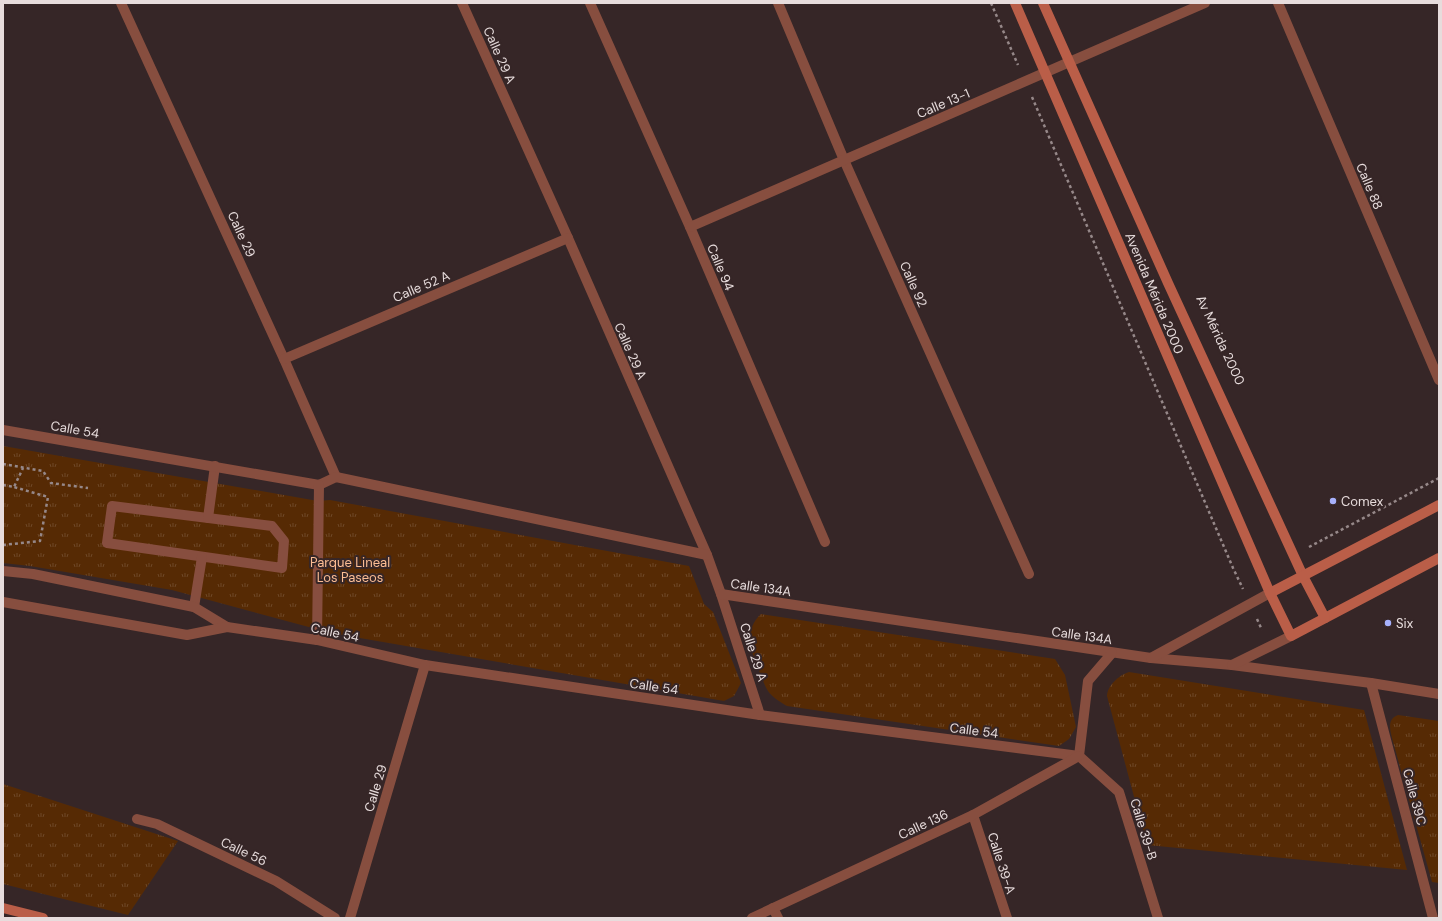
<svg xmlns="http://www.w3.org/2000/svg" width="1442" height="921" font-family="'DM Sans',sans-serif">
	<style>
		.park { fill: url(#park-tufts) }
		.lines { fill: none; stroke-linecap: round; stroke-linejoin: round }
		.path { stroke: #968889; stroke-width: 2.5; stroke-dasharray: 3 3; stroke-linecap: butt }
		.service { stroke: #874e3f; stroke-width: 10 }
		.minor { stroke: #874e3f; stroke-width: 10 }
		.secondary { stroke: #ba5e48; stroke-width: 10 }
		.poi-dot { fill: #a7b1fc; stroke: #362627; stroke-width: 1.5 }
		.labels { text-anchor: middle; stroke-width: 4; stroke-linejoin: round; paint-order: stroke }
		.street-label { font-size: 13px; fill: #e7dcdc; stroke: #362627 }
		.poi-label { font-size: 13px; fill: #e7dcdc; stroke: #362627; text-anchor: start }
		.park-label { font-size: 13px; fill: #fcbd94; stroke: #362627 }
	</style>
	<defs>
		<pattern id="park-tufts" width="24" height="20" patternUnits="userSpaceOnUse"><rect width="24" height="20" fill="#562a04"/><path d="M3 7l-1-3M5 7V3M7 7l1-3M15 17l-1-3M17 17v-4M19 17l1-3" fill="none" stroke="#6e4828"/></pattern>
	</defs>
	<rect width="100%" height="100%" fill="#362627"/>
	<g class="park">
		<path d="M3,446L318,501L330,500L689,566L704,604L713,612L741,683L734,696L724,701L331,633L172,590L30,566L3,563Z"/>
		<path d="M761,614L1055,659L1065,675L1076,727L1069,739L1059,746L787,706C780,702 772,697 768,691C764,685 762,677 759,671C751,651 743,631 761,614Z"/>
		<path d="M1129,672L1364,710L1407,870L1147,845L1107,696C1107,686 1119,675 1129,672Z"/>
		<path d="M1398,715L1439,721V883L1432,882L1392,738C1390,729 1387,719 1398,715Z"/>
		<path d="M3,784L178,841L128,915L3,884Z"/>
	</g>
	<g class="lines">
		<g class="path">
			<path d="M991,3L1018,65"/>
			<path d="M1032,97L1233,568L1243,589"/>
			<path d="M3,464L43,471L51,483L88,488"/>
			<path d="M3,485L14,487L23,468"/>
			<path d="M3,545L40,541L48,497L14,487"/>
			<path d="M1309,547L1439,478"/>
			<path d="M1257,619L1262,630"/>
		</g>
		<g class="service">
			<path d="M112,506L272,526L284,541L282,568L107,543Z"/>
			<path d="M208,518L215,466"/>
			<path d="M194,607L202,557"/>
		</g>
		<g class="minor">
			<path d="M121,3L284,359L336,477"/>
			<path d="M462,3L568,238L707,555L721,594L760,715"/>
			<path d="M590,3L690,227L825,542"/>
			<path d="M778,3L844,160L1029,574"/>
			<path d="M1278,3L1439,380"/>
			<path d="M690,227L1205,3"/>
			<path d="M284,359L568,238"/>
			<path d="M3,430L319,485L336,477L707,555"/>
			<path d="M3,571L33,574L194,607L227,627"/>
			<path d="M721,594L1151,658L1232,665L1371,683L1439,694"/>
			<path d="M3,602L187,635L227,627L317,640L425,665L760,715L1079,756"/>
			<path d="M317,640L319,485"/>
			<path d="M1112,653L1088,681L1079,756L1119,792L1158,918"/>
			<path d="M1151,658L1270,593"/>
			<path d="M1232,665L1291,636"/>
			<path d="M1371,683L1433,918"/>
			<path d="M973,815L1007,918"/>
			<path d="M137,819L157,824L276,881L335,918"/>
			<path d="M773,908L778,918"/>
			<path d="M350,918L425,665"/>
			<path d="M752,918L973,815L1079,756"/>
		</g>
		<g class="secondary">
			<path d="M1015,3L1270,593L1291,636L1439,558"/>
			<path d="M1043,3L1168,283L1303,576L1325,618"/>
			<path d="M1270,593L1439,505"/>
			<path d="M3,908L43,918"/>
		</g>
	</g>
	<g class="poi-dot">
		<circle cx="1333" cy="501" r="4"/>
		<circle cx="1388" cy="623" r="4"/>
	</g>
	<g class="labels">
		<g class="street-label">
			<text transform="translate(500 55) rotate(66)" y="5">Calle 29 A</text>
			<text transform="translate(943 103) rotate(-23)" y="5">Calle 13-1</text>
			<text transform="translate(1370 186) rotate(67)" y="5">Calle 88</text>
			<text transform="translate(242 234) rotate(65)" y="5">Calle 29</text>
			<text transform="translate(721 267) rotate(67)" y="5">Calle 94</text>
			<text transform="translate(914 284) rotate(66)" y="5">Calle 92</text>
			<text transform="translate(421 286) rotate(-23)" y="5">Calle 52 A</text>
			<text transform="translate(1155 293) rotate(67)" y="5">Avenida Mérida 2000</text>
			<text transform="translate(1221 340) rotate(65)" y="5">Av Mérida 2000</text>
			<text transform="translate(631 351) rotate(66)" y="5">Calle 29 A</text>
			<text transform="translate(75 429) rotate(10)" y="5">Calle 54</text>
			<text transform="translate(761 587) rotate(8)" y="5">Calle 134A</text>
			<text transform="translate(335 632) rotate(12)" y="5">Calle 54</text>
			<text transform="translate(1082 635) rotate(8)" y="5">Calle 134A</text>
			<text transform="translate(754 652) rotate(72)" y="5">Calle 29 A</text>
			<text transform="translate(654 686) rotate(8)" y="5">Calle 54</text>
			<text transform="translate(974 730) rotate(7)" y="5">Calle 54</text>
			<text transform="translate(375 788) rotate(-73)" y="5">Calle 29</text>
			<text transform="translate(1415 797) rotate(75)" y="5">Calle 39C</text>
			<text transform="translate(923 824) rotate(-25)" y="5">Calle 136</text>
			<text transform="translate(1144 829) rotate(73)" y="5">Calle 39-B</text>
			<text transform="translate(244 851) rotate(25)" y="5">Calle 56</text>
			<text transform="translate(1002 863) rotate(72)" y="5">Calle 39-A</text>
		</g>
		<g class="poi-label">
			<text x="1341" y="506">Comex</text>
			<text x="1396" y="628">Six</text>
		</g>
		<g class="park-label">
			<text x="350" y="567">Parque Lineal<tspan x="350" dy="15">Los Paseos</tspan></text>
		</g>
	</g>
	<rect width="1442" height="921" fill="none" stroke="#e7dcdc" stroke-width="8"/>
</svg>
